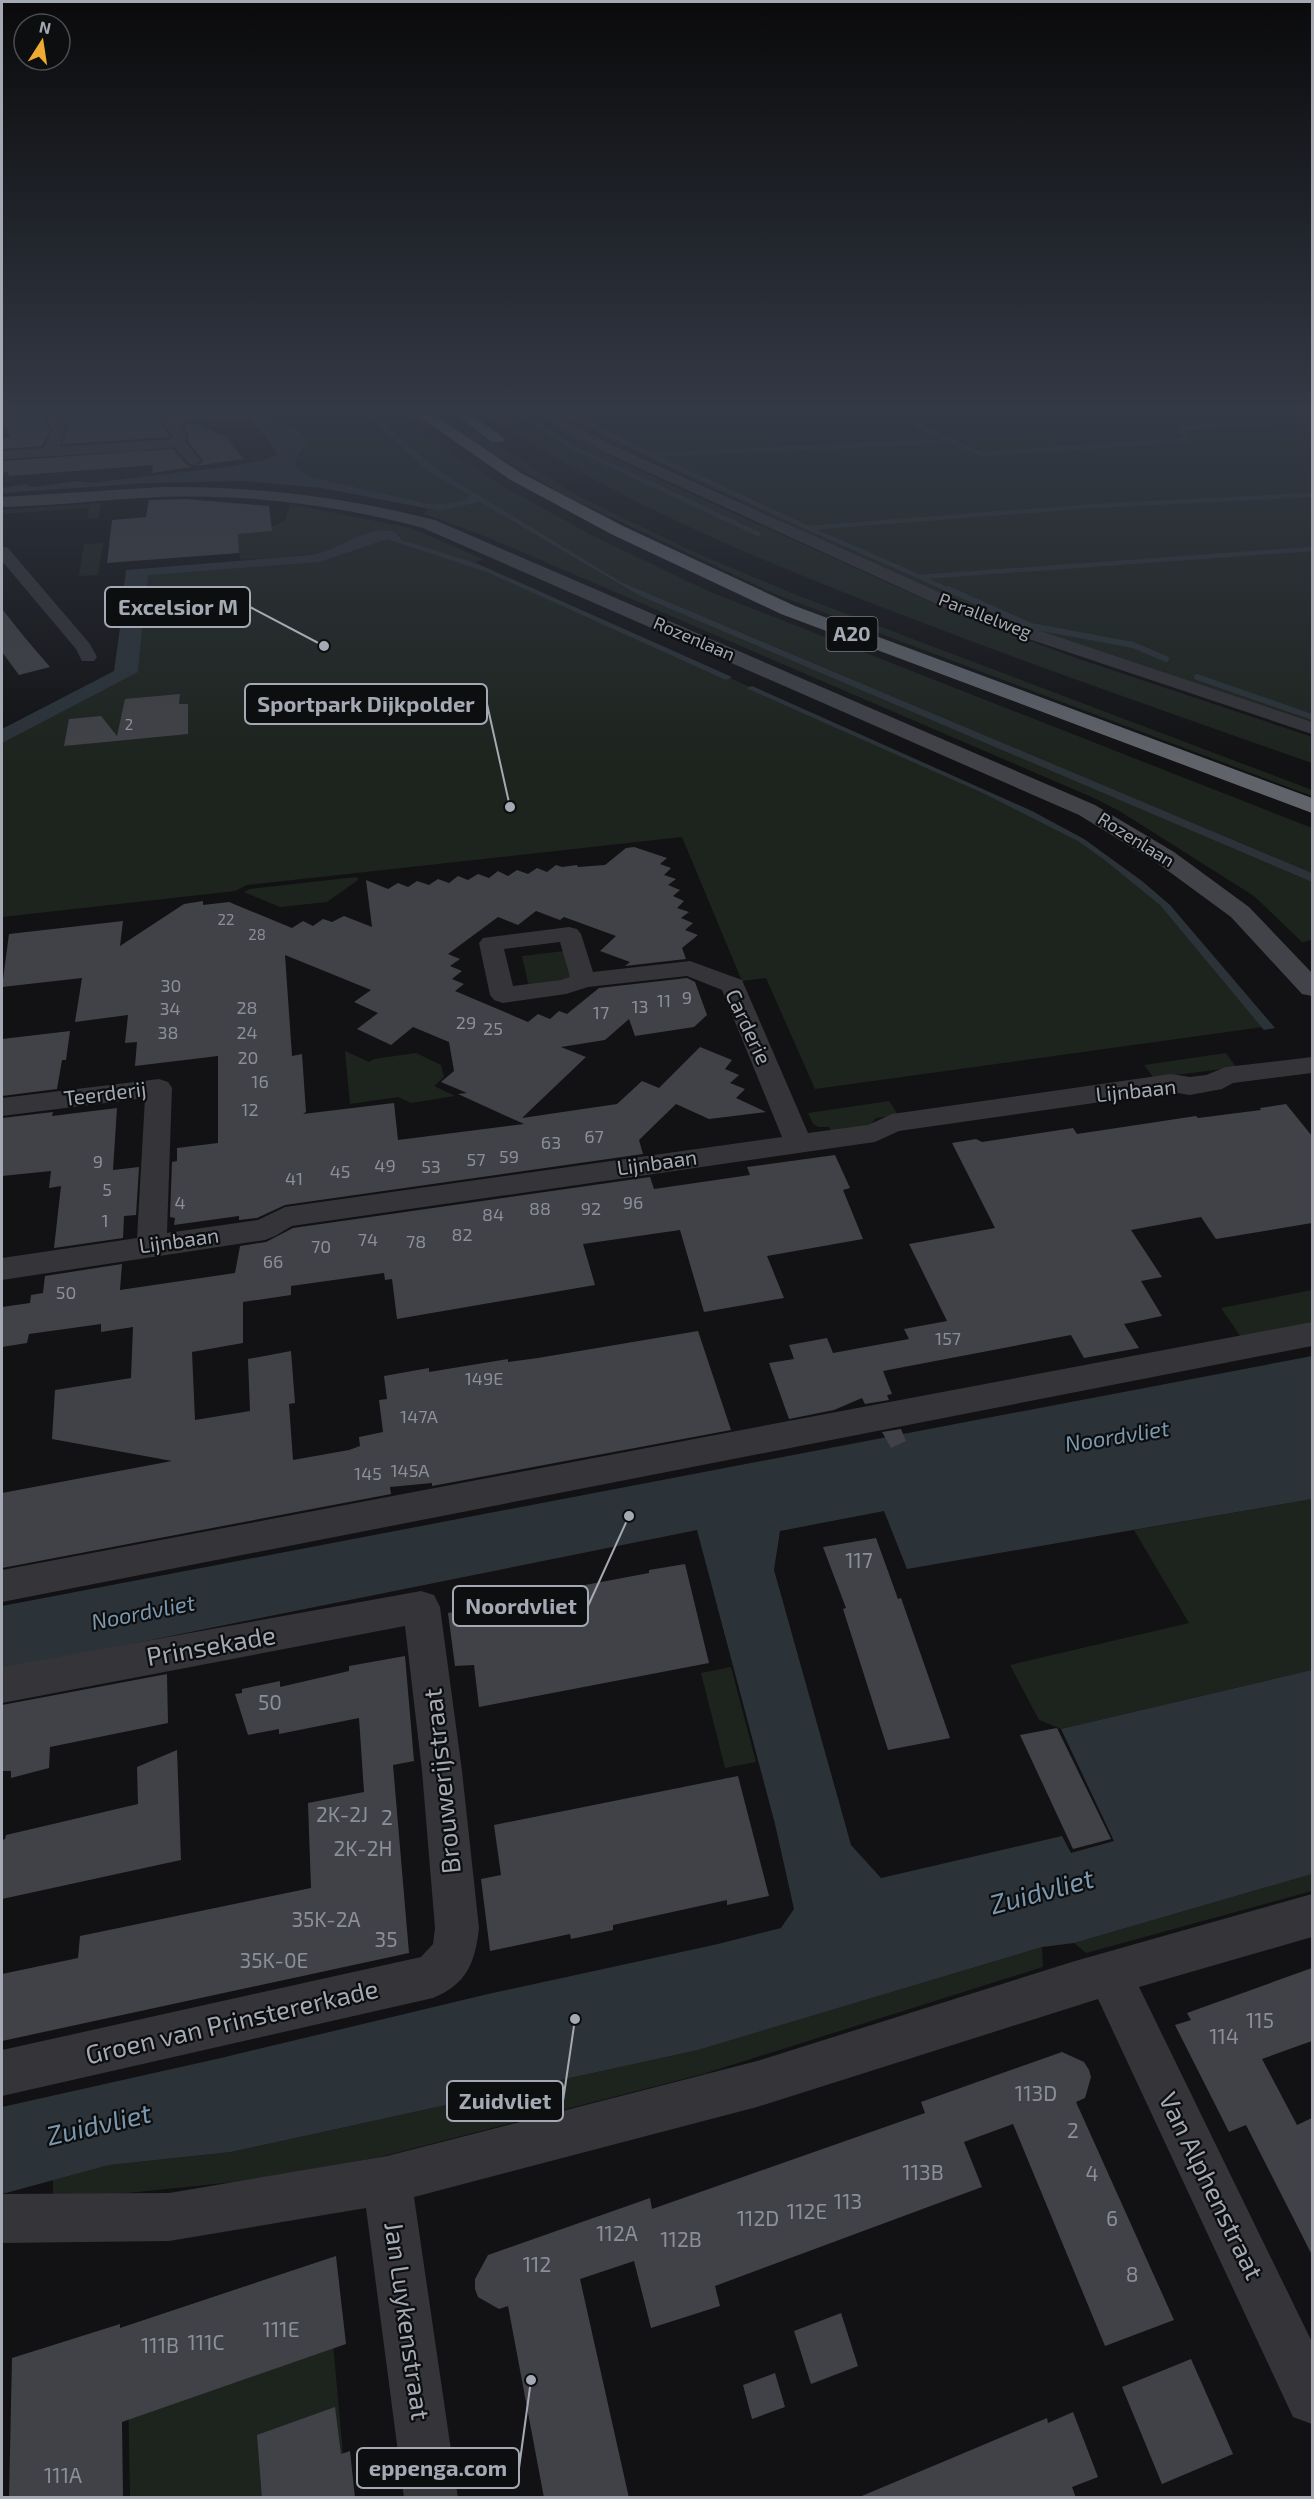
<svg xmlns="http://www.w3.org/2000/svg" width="1314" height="2499" font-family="'Exo 2',sans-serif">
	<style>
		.green { fill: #1d241e }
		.water { fill: #2b3339 }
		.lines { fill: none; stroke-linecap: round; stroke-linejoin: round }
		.stream-far1 { stroke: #2b3339; stroke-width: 4.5 }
		.stream { stroke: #2b3339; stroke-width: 6 }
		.building { fill: #414247; fill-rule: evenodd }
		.street { fill: #343439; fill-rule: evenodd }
		.secondary { fill: #424349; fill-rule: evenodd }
		.highway { fill: #60636a; fill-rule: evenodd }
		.labels { text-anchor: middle; stroke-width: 4.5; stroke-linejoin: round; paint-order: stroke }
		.far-number-label { font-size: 15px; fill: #8b8f99 }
		.far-street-label { font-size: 18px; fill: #a4a9b4; stroke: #0d0e0f }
		.number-label { font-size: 18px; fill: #8b8f99 }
		.shield { fill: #0d0e0f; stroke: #777a82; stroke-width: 1.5 }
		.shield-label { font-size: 20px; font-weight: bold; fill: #a4a9b4 }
		.street-label { font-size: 21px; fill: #a4a9b4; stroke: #0d0e0f }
		.near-number-label { font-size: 21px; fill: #8b8f99 }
		.water-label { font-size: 22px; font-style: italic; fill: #7c98af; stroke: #0d0e0f }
		.near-street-label { font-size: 26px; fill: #a4a9b4; stroke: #0d0e0f }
		.near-water-label { font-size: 27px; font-style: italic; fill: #7c98af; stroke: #0d0e0f }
		.leader { fill: none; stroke: #a4a9b4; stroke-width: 2 }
		.callout-dot { fill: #a4a9b4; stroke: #0d0e0f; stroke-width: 2 }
		.callout { fill: #0d0e0f; stroke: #a4a9b4; stroke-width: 2 }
		.callout-label { font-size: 22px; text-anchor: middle; font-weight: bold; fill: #a4a9b4 }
	</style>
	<rect width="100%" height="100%" fill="#121214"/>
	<g class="green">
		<path d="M256,410H361L429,472L469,495L468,499L444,504H429L311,477L302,473L295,465L298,455L304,450C304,424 278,420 256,410Z"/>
		<path d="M370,410H391L441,446L501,485L593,536L708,591L1312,828V873L621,582L446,475L411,448Z"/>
		<path d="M429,410H449L480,433L574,494L689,550L794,594L1312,790V796L775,594L562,494L480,446Z"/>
		<path d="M479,410H528L568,434L632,467L959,615L1079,659L1312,737V763C1176,715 1040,668 905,616C758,560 610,499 479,410Z"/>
		<path d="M555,410H1312V726L1024,628L969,606L844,550L604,438Z"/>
		<path d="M480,502L640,596L1312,882V940L1302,942L1254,896L1121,812L1094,798L487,537L424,514L428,509L440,511Z"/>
		<path d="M101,503L99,518L87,519L89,508L2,514V510Z"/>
		<path d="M290,504L411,528L483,559L473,563L402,540L382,530L374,531L322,554L240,560L237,528L274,526L285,520Z"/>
		<path d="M386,536L487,570L999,798L1063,830L1146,888L1263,1027L815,1089L766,978L742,981L682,837L247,885L235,891L2,917V736L117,673L130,573L321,559Z"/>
		<path d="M103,543L98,575L79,576L84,544Z"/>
		<path d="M357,877L358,880L327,902L280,907L244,892L250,889Z"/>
		<path d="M564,951L574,976L567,982L529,987L522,956Z"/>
		<path d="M345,1051L369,1062L374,1059L416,1053L441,1065L444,1077L434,1086L455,1096L411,1103L398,1097L350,1104Z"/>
		<path d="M1226,1053L1236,1067L1154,1078L1144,1065Z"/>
		<path d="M889,1101L898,1115L876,1118L869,1126L831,1132L829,1127H819L813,1124L808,1113Z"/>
		<path d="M1312,1290V1324L1241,1337L1221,1308Z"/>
		<path d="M1312,1499V1670L1061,1729L1039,1720L1010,1665L1189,1623L1134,1530Z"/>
		<path d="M731,1667L756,1762L725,1768L701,1673Z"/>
		<path d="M1312,1874V1891L1086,1953L1074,1943Z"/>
		<path d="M1042,1947L1043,1967L703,2074L380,2157L253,2180L99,2196L53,2197V2180L109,2165L231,2152L698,2050Z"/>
		<path d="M326,2268L347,2497H130L127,2328Z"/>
	</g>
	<g class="water">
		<path d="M228,410H256L298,430L306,441C304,450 297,455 295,465L302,473L311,477L429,504H444L468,499L469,495L429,472L361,410H370L411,448L446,475L621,582L1312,873V882L640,596L480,502L440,511L322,488L246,481L148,483L2,493V488L26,484L33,487L77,481L92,483L233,466L264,460L278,454L265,435L249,418Z"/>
		<path d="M382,530L395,532L402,540L478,564L732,677L726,680L487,572L387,539L320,562L148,575L147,586L124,587L126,570L311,555C337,551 357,532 382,530Z"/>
		<path d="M145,598L138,672L2,743V729L114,671L124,599Z"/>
		<path d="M752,686L1032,811L1084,839L1142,881L1170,905L1275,1028L1264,1030L1160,905L1106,861L1078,841L985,794L746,688Z"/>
		<path d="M1312,1356V1499L907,1569L884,1511L780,1531L774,1570L851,1845L881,1878L1062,1836L1071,1853L1114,1841L1061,1729L1312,1670V1874L1074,1943L1042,1947L698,2050L231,2152L109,2165L2,2194V2107L221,2058L488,1994L718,1944L781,1928L794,1909L775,1824L697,1530L2,1670V1606Z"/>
	</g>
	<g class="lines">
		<g class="stream-far1">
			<path d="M515,410L570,446L758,534"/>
			<path d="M563,410L570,414L690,410"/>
			<path d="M906,410L919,426L981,454L1187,440L1181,428L1312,420"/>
			<path d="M573,416L651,455"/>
			<path d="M1312,495L1093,506L808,528L920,577L1312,549"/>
			<path d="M808,528L651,455L952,441"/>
			<path d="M922,578L951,591"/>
		</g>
		<g class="stream">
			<path d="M948,589L1031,626L1133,645L1166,659"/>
			<path d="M1197,677L1312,717"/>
		</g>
	</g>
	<g class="building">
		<path d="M2,410H30L45,421L50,430L42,446L2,449V439L11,437L2,421Z"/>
		<path d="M53,410H166L176,414L164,417L160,422L170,437L62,444L68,429L62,417Z"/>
		<path d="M195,423L226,437L244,459L196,466L202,463L203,460L188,442L189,435L182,425Z"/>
		<path d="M173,449L187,465L192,467L152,473L153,465L9,476L8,472L2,473V461Z"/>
		<path d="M186,499L269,506L272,531L238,534L239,553L107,563L112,520L146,517L149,500Z"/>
		<path d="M2,609L26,639L50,667L19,675L2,652Z"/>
		<path d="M180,694L179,704H188V734L64,746L69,719L101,716L117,736L125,699Z"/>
		<path d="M634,847L667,858L660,864L671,868L664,875L676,879L668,885L680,890L673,896L684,901L677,908L689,912L681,918L693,923L685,930L698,935L682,948L686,959L625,966L630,962L600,951L616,936L564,917L560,920L536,911L518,925L498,917L448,954L460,959L450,966L462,971L452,979L464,984L455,991L528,1022L538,1014L550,1019L559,1011L567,1014L599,988L687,978L695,982L707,1015L694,1027L635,1036L629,1019L605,1040L561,1047L586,1057L522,1118L617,1104L642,1081L659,1088L700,1047L732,1060L725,1069L739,1075L730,1083L745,1089L736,1098L766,1112L709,1119L676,1104L639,1140L643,1154L285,1205L257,1218L239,1220V1216L174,1225L175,1218L170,1217L172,1162L177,1161V1148L218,1143V1056L135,1066L137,1042L125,1043L128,1015L75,1022L82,978L2,987L9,934L123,921L120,946L184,904L203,901V905L229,902L292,928L303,921L313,926L323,919L332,922L344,916L372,927L366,880L388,889L398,883L408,887L417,881L429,885L438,879L449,883L458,876L468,880L478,874L489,878L498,871L508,876L517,870L528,874L537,868L547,872L556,865L562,867L577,865L578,867L605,865L626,848ZM285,955L371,990L354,1002L378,1013L357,1029L391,1045L413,1027L449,1042L454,1071L441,1082L467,1093L458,1094L524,1124L398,1140L394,1103L303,1114L306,1112L302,1054L292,1056Z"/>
		<path d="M70,1031L66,1060H62L57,1089L2,1096V1039Z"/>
		<path d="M1286,1104L1312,1136V1223L1216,1239L1201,1217L1131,1230L1162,1277L1141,1281L1162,1316L1124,1324L1139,1348L1084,1358L1071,1335L883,1371L892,1394L887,1395L889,1400L865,1404L862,1398L834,1410L789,1419L769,1363L794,1359L789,1345L827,1338L833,1353L909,1339L904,1329L947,1321L909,1244L995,1228L952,1143L976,1139L982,1142L1073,1128L1077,1134L1196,1116L1198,1118L1261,1110L1260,1108Z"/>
		<path d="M117,1108L113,1170L139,1167L136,1215L124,1216L123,1238L54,1248L61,1186L49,1188L51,1171L2,1176V1118L53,1112L52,1116Z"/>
		<path d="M835,1155L850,1188L843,1190L863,1239L767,1256L784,1298L704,1312L680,1230L583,1244L595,1285L397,1319L392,1279L385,1280L384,1273L291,1286V1295L243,1302V1343L192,1352L195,1420L250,1411L248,1359L291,1351L295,1403L289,1404L293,1460L349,1450L360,1446L359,1437L383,1432L379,1400L387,1399L384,1376L429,1368V1372L508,1359V1362L538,1358L698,1331L731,1430L432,1486V1483L390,1487L391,1494L2,1568V1493L172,1461L52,1439L55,1390L131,1378L133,1327L101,1332V1324L29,1334L27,1343L2,1347V1307L30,1303L31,1295L43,1293L45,1276L122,1264L120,1290L235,1273L240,1246L266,1242L293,1228L650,1177L654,1189L750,1175L747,1167Z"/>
		<path d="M901,1429L906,1441L891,1448L882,1432Z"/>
		<path d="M876,1538L898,1599L901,1598L950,1738L888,1750L843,1609L846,1608L823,1547Z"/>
		<path d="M685,1564L709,1663L479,1707L474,1665L455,1666L448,1613L517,1600L516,1594L552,1588L553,1591L649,1573V1570Z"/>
		<path d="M405,1656L414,1761L393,1765L409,1953L2,2041V1974L78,1958L80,1936L311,1888L308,1803L364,1792L359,1718L279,1734V1729L248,1735L235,1694L242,1693V1689L280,1681V1687L349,1671V1666Z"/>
		<path d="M167,1674L168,1723L50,1747L49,1768L11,1778V1771H2V1705Z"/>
		<path d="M1057,1728L1111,1839L1073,1849L1020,1735Z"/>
		<path d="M177,1750L181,1860L2,1899V1840L5,1839L6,1835L138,1804L137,1767Z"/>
		<path d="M738,1776L769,1896L727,1905V1900L613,1925V1930L571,1939L570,1934L490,1951L481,1879L501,1875L494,1825Z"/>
		<path d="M1312,1968V2041L1262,2059L1297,2125L1312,2118V2255L1246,2125L1229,2132L1175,2025L1191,2020L1187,2013Z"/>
		<path d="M1062,2052L1084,2062L1089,2070L1091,2077L1085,2098L1076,2102L1174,2320L1105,2346L1013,2124L964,2142L982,2187L715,2286L720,2306L651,2328L634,2261L580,2279L629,2498H544L508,2306L499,2309L478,2297L475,2289V2279L488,2255L650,2198L652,2209L925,2113L921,2102Z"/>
		<path d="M336,2256L346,2344L122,2422L123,2498H9L12,2358L120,2324V2328Z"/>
		<path d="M841,2313L858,2366L811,2384L794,2331Z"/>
		<path d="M1191,2359L1233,2454L1162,2484L1122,2387Z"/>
		<path d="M775,2373L785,2407L752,2419L743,2385Z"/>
		<path d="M335,2407L341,2454L350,2451L355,2498H262L257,2435Z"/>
		<path d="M1073,2412L1098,2477L1072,2487L1076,2498H857L1047,2418L1048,2423Z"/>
	</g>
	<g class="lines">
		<g class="street">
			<path d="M32,410C53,409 57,411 66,430L59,447L172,439L173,436L162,422L164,419L208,410H217L219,413L217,416L178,424L187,436L185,442L201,461L194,465L189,464L174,447L140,451L2,459V451L44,448L52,430L47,419Z"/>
			<path d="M534,410H550L576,427L623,450L981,611L1312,722V734L969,619L613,456L566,433Z"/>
			<path d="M2,546L8,548L90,644L97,657L94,661H82L76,649L2,561Z"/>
			<path d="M569,927L577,929L581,934L593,972L690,961L742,980L808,1133L868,1125L892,1114L1171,1074L1190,1077L1206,1075L1226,1067L1312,1057V1073L1233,1083L1222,1089L1190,1095L1171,1092L899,1131L875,1142L292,1226L275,1236L265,1240L2,1280V1258L137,1238L145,1098L2,1116V1098L159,1079L168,1082L172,1088L167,1233L258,1220L285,1207L782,1137L722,990L687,976L588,987L566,994L503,1003L494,1000L490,995L479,943L483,938ZM560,942L570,977L561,980L513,986L504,949Z"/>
			<path d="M1312,1322V1346L2,1602V1570Z"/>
			<path d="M421,1591L434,1595L440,1607L462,1771L479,1928C475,1963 467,1984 433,1998L2,2096V2050L421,1957L433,1944L435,1928L422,1771L405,1626L2,1703V1667Z"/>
			<path d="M1312,1894V1937L1139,1987L1312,2342V2424L1293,2417L1098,1999L757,2107L414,2197L458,2498H404L366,2208L169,2241L2,2243V2194L169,2193L387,2156L757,2061L1075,1961Z"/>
		</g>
		<path class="secondary" d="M162,487C255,486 345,497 435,520L1095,805L1174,852L1249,907L1312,973V996L1302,994L1231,917L1156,862L1079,815L423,528C337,505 250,494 161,497C108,499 55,506 2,507V497Z"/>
		<g class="highway">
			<path d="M410,410H427L521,473L625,527L795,606L1312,798V813L781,614L613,535L509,479Z"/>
			<path d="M450,410H466L505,439L502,442H492Z"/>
		</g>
	</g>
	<linearGradient id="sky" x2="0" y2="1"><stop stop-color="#0a0a0b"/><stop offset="0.54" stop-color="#333945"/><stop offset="1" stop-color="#333945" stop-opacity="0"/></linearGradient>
	<rect width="1314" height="760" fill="url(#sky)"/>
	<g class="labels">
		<g class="far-number-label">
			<text x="129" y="730">2</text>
			<text x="226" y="925">22</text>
			<text x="257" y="940">28</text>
		</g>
		<g class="far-street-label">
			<text transform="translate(985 616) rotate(21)" y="6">Parallelweg</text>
			<text transform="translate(694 639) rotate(23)" y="6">Rozenlaan</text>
			<text transform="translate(1136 840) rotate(32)" y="6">Rozenlaan</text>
		</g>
		<g class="number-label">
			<text x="171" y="992">30</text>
			<text x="687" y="1004">9</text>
			<text x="664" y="1007">11</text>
			<text x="640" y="1013">13</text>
			<text x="247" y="1014">28</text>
			<text x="170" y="1015">34</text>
			<text x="601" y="1019">17</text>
			<text x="466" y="1029">29</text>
			<text x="493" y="1035">25</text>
			<text x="168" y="1039">38</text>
			<text x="247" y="1039">24</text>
			<text x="248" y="1064">20</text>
			<text x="260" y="1088">16</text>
			<text x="250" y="1116">12</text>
			<text x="594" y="1143">67</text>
			<text x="551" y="1149">63</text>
			<text x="509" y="1163">59</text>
			<text x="476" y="1166">57</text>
			<text x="98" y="1168">9</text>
			<text x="385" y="1172">49</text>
			<text x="431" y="1173">53</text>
			<text x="340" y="1178">45</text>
			<text x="294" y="1185">41</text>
			<text x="107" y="1196">5</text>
			<text x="180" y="1209">4</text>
			<text x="633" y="1209">96</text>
			<text x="540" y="1215">88</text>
			<text x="591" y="1215">92</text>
			<text x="493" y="1221">84</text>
			<text x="105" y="1227">1</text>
			<text x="462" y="1241">82</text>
			<text x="368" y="1246">74</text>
			<text x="416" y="1248">78</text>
			<text x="321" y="1253">70</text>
			<text x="273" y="1268">66</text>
			<text x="66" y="1299">50</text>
			<text x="948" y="1345">157</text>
			<text x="484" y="1385">149E</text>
			<text x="419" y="1423">147A</text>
			<text x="410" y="1477">145A</text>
			<text x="368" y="1480">145</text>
		</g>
		<rect class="shield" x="826.5" y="617" width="51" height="34" rx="4.5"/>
		<g class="shield-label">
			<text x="852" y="641">A20</text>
		</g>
		<g class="street-label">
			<text transform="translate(748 1027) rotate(65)" y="7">Carderie</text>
			<text transform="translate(1136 1091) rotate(-6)" y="7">Lijnbaan</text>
			<text transform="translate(105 1094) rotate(-7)" y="7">Teerderij</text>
			<text transform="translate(657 1163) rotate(-8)" y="7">Lijnbaan</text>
			<text transform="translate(179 1241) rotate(-8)" y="7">Lijnbaan</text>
		</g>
		<g class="near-number-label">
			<text x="859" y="1568">117</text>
			<text x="270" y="1710">50</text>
			<text x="342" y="1822">2K-2J</text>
			<text x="387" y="1825">2</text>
			<text x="363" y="1856">2K-2H</text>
			<text x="326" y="1927">35K-2A</text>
			<text x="386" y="1947">35</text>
			<text x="274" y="1968">35K-0E</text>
			<text x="1260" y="2028">115</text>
			<text x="1224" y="2044">114</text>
			<text x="1036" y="2101">113D</text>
			<text x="1073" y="2138">2</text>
			<text x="923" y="2180">113B</text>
			<text x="1092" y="2181">4</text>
			<text x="848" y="2209">113</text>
			<text x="807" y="2219">112E</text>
			<text x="758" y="2226">112D</text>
			<text x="1112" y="2226">6</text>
			<text x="617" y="2241">112A</text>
			<text x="681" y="2247">112B</text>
			<text x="537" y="2272">112</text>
			<text x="1132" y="2282">8</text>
			<text x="281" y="2337">111E</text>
			<text x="206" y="2350">111C</text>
			<text x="160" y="2353">111B</text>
			<text x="63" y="2483">111A</text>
		</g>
		<g class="water-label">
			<text transform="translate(1117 1436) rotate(-9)" y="8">Noordvliet</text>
			<text transform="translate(143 1612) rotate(-11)" y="8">Noordvliet</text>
		</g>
		<g class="near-street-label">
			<text transform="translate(211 1646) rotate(-10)" y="9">Prinsekade</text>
			<text transform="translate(442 1781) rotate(-96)" y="9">Brouwerijstraat</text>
			<text transform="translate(232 2022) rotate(-13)" y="9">Groen van Prinstererkade</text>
			<text transform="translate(1211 2186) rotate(64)" y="9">Van Alphenstraat</text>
			<text transform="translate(407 2321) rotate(82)" y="9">Jan Luykenstraat</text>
		</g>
		<g class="near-water-label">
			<text transform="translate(1042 1892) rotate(-15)" y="9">Zuidvliet</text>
			<text transform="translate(99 2125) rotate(-13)" y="9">Zuidvliet</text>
		</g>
	</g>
	<path class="leader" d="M324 646L250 607M510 807L487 704M629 1516L588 1606M575 2019L563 2101M531 2380L519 2468"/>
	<g class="callout-dot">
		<circle cx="324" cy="646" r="6"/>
		<circle cx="510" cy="807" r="6"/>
		<circle cx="629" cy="1516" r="6"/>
		<circle cx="575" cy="2019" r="6"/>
		<circle cx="531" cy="2380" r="6"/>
	</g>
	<g class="callout">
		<rect x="105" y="587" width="145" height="40" rx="6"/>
		<rect x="245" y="684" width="242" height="40" rx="6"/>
		<rect x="453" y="1586" width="135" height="40" rx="6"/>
		<rect x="447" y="2081" width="116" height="40" rx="6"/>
		<rect x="357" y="2448" width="162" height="40" rx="6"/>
	</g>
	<g class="callout-label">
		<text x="178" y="615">Excelsior M</text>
		<text x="366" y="712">Sportpark Dijkpolder</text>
		<text x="521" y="1614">Noordvliet</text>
		<text x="505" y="2109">Zuidvliet</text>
		<text x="438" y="2476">eppenga.com</text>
	</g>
	<rect width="1314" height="2499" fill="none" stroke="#a4a9b4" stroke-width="6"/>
	<g transform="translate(42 42) rotate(12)"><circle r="28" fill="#0d0e0f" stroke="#494c51" stroke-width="1.5"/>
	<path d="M0-4.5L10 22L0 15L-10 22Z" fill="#edac31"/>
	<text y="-9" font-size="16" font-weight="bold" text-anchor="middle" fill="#a4a9b4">N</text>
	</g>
</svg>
